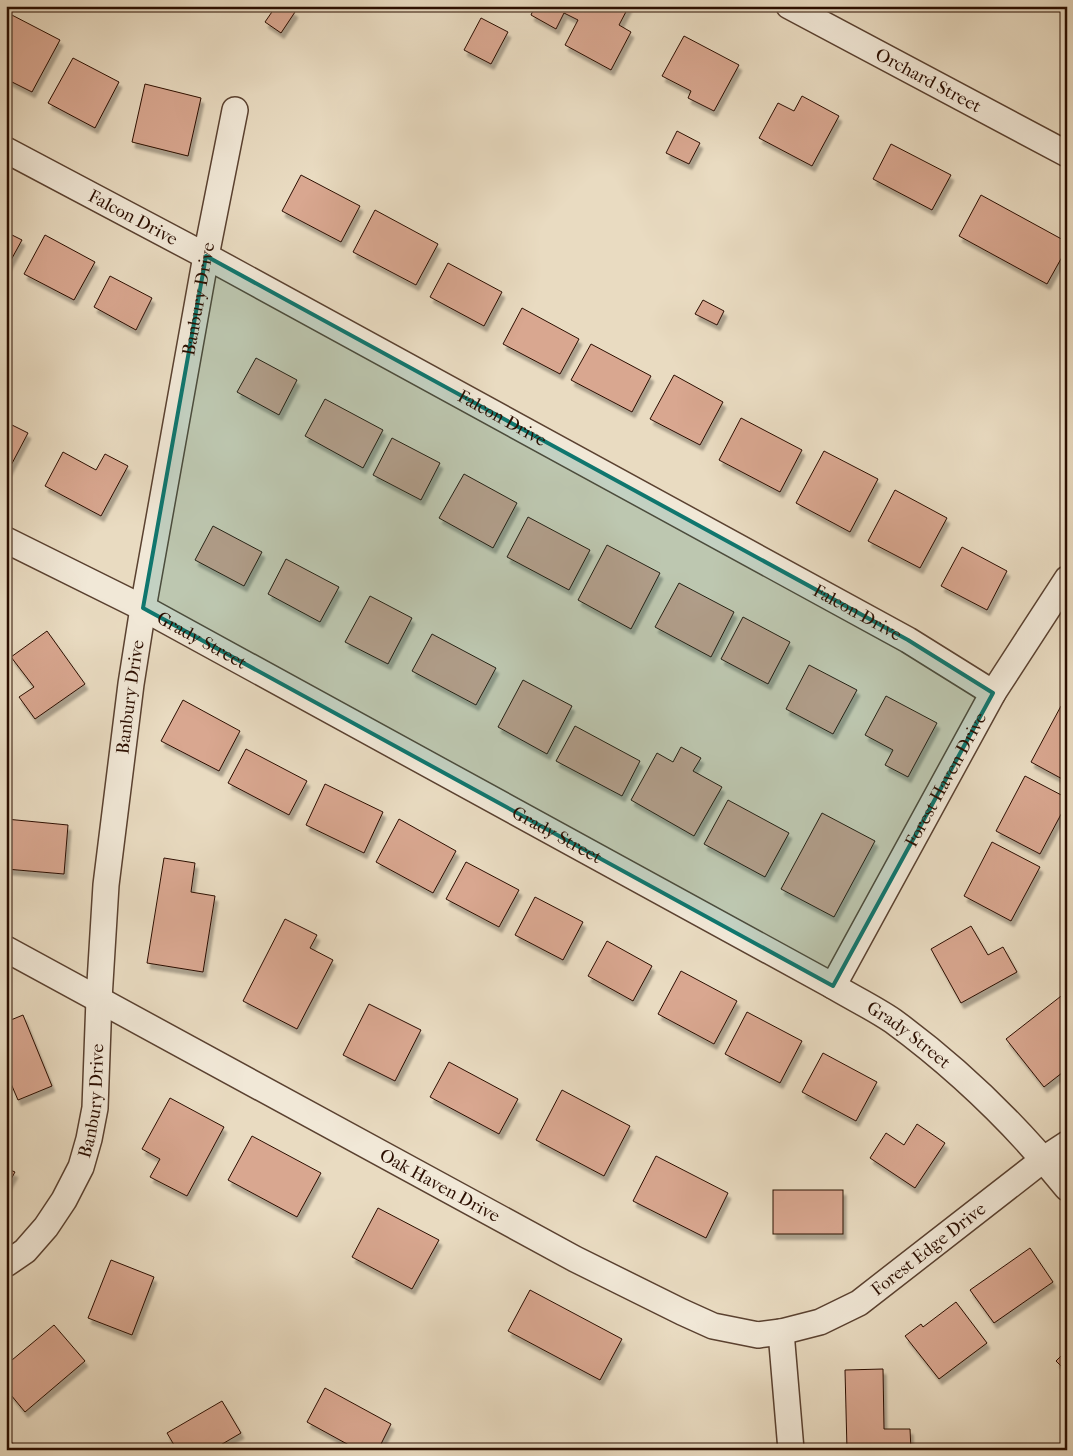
<svg xmlns="http://www.w3.org/2000/svg" width="1073" height="1456" font-family="'IM FELL French Canon',serif">
	<style>
		.building { fill: #d9a790; stroke: #2b0e00; filter: url(#shadow) }
		.lines { fill: none; stroke-linecap: round; stroke-linejoin: round }
		.street-casing { stroke: #5a4130; stroke-width: 28 }
		.street { stroke: #f1e8d7; stroke-width: 25 }
		.marked { fill: #0f766e; fill-opacity: 0.2; stroke: #0f766e; stroke-width: 4; stroke-linejoin: round }
		.labels { text-anchor: middle; stroke-width: 4.5; stroke-linejoin: round; paint-order: stroke }
		.street-label { font-size: 18px; fill: #2b0e00; stroke: #f1e8d7 }
	</style>
	<defs>
		<filter id="shadow"><feDropShadow dx="3" dy="5.5" stdDeviation="1" flood-color="#0004"/></filter>
	</defs>
	<rect width="100%" height="100%" fill="#e9dbc1"/>
	<filter id="stains"><feTurbulence type="fractalNoise" baseFrequency=".004" numOctaves="4"/><feColorMatrix values="0 0 0 0 .2 0 0 0 0 .09 0 0 0 0 .02 0 0 0 .5 -.17"/></filter>
	<radialGradient id="worn" r=".72"><stop offset=".6" stop-color="#630" stop-opacity="0"/><stop offset="1" stop-color="#630" stop-opacity=".3"/></radialGradient>
	<g class="building">
		<path d="M276,6H286L295,12L281,33L265,22Z"/>
		<path d="M535,6H629L619,25L631,32L611,70L565,45L578,20L564,13L556,29L531,15Z"/>
		<path d="M8,13L60,40L32,92L6,79V16Z"/>
		<path d="M481,18L508,32L491,64L464,50Z"/>
		<path d="M684,36L739,65L714,111L688,98L691,91L662,76Z"/>
		<path d="M73,58L119,82L95,128L48,103Z"/>
		<path d="M145,84L201,98L188,156L132,142Z"/>
		<path d="M802,96L839,116L812,166L759,138L778,103L794,111Z"/>
		<path d="M677,131L700,143L689,164L666,153Z"/>
		<path d="M891,144L951,175L932,210L873,179Z"/>
		<path d="M301,175L360,206L341,242L282,211Z"/>
		<path d="M981,195L1067,242V248L1047,284L959,236Z"/>
		<path d="M375,210L438,244L416,285L353,252Z"/>
		<path d="M6,232L22,240L6,269Z"/>
		<path d="M45,235L95,262L74,300L24,274Z"/>
		<path d="M448,263L502,292L484,326L430,297Z"/>
		<path d="M110,276L152,298L136,330L94,307Z"/>
		<path d="M703,300L724,311L717,325L695,314Z"/>
		<path d="M522,308L579,339L560,374L503,344Z"/>
		<path d="M591,344L651,376L632,412L571,380Z"/>
		<path d="M256,358L297,380L279,415L237,392Z"/>
		<path d="M674,375L723,402L700,445L650,419Z"/>
		<path d="M325,399L383,430L363,468L305,436Z"/>
		<path d="M741,418L802,450L780,492L719,460Z"/>
		<path d="M6,422L28,433L8,471L6,470Z"/>
		<path d="M392,438L440,463L421,500L373,475Z"/>
		<path d="M824,451L878,479L850,532L796,503Z"/>
		<path d="M63,452L96,470L105,454L128,466L101,516L45,486Z"/>
		<path d="M464,474L517,503L493,548L439,518Z"/>
		<path d="M895,490L947,518L920,568L868,541Z"/>
		<path d="M528,517L590,550L569,590L507,557Z"/>
		<path d="M213,526L262,552L244,586L195,560Z"/>
		<path d="M607,545L660,573L631,629L578,600Z"/>
		<path d="M962,547L1007,571L987,610L941,586Z"/>
		<path d="M286,559L339,587L320,622L268,594Z"/>
		<path d="M679,583L734,612L711,657L655,627Z"/>
		<path d="M370,596L412,618L388,664L345,642Z"/>
		<path d="M743,617L790,642L768,684L721,659Z"/>
		<path d="M47,631L85,684L35,719L19,697L34,687L11,657Z"/>
		<path d="M432,634L496,668L476,705L412,671Z"/>
		<path d="M809,665L857,690L833,734L786,709Z"/>
		<path d="M523,680L572,706L547,754L498,727Z"/>
		<path d="M886,696L937,723L908,777L885,765L893,750L865,735Z"/>
		<path d="M183,700L240,731L219,771L161,741Z"/>
		<path d="M1061,706L1067,708L1066,781L1031,762Z"/>
		<path d="M575,726L640,761L622,796L556,761Z"/>
		<path d="M681,747L701,758L693,771L722,787L694,836L631,800L657,753L673,762Z"/>
		<path d="M246,749L307,781L289,815L228,783Z"/>
		<path d="M1025,776L1067,798V803L1040,854L996,831Z"/>
		<path d="M325,784L383,812L364,853L306,825Z"/>
		<path d="M728,800L789,833L765,877L704,844Z"/>
		<path d="M822,813L875,841L834,917L781,889Z"/>
		<path d="M6,819L68,825L64,874L6,869Z"/>
		<path d="M399,819L456,851L433,893L376,862Z"/>
		<path d="M992,842L1040,867L1011,921L964,896Z"/>
		<path d="M164,858L195,863L191,892L215,896L203,972L147,963Z"/>
		<path d="M466,862L519,890L499,927L446,899Z"/>
		<path d="M535,897L583,922L563,960L515,935Z"/>
		<path d="M285,919L317,935L310,948L333,960L297,1029L243,1001Z"/>
		<path d="M971,926L988,955L1003,947L1017,972L961,1003L931,949Z"/>
		<path d="M607,941L652,966L633,1001L588,976Z"/>
		<path d="M681,971L737,1001L714,1044L658,1014Z"/>
		<path d="M1065,993L1067,995V1069L1044,1087L1006,1039Z"/>
		<path d="M369,1004L421,1030L395,1081L343,1055Z"/>
		<path d="M747,1012L802,1041L780,1083L725,1054Z"/>
		<path d="M23,1015L52,1086L18,1100L6,1072V1022Z"/>
		<path d="M823,1053L877,1082L856,1121L802,1092Z"/>
		<path d="M449,1062L518,1099L499,1134L430,1097Z"/>
		<path d="M562,1090L630,1126L604,1176L536,1140Z"/>
		<path d="M170,1098L224,1127L187,1196L150,1177L160,1159L142,1149Z"/>
		<path d="M917,1124L945,1143L915,1188L870,1158L886,1133L904,1145Z"/>
		<path d="M252,1136L321,1173L297,1217L228,1180Z"/>
		<path d="M656,1156L728,1193L706,1238L633,1201Z"/>
		<path d="M6,1168L15,1172L6,1188Z"/>
		<rect x="773" y="1190" width="70" height="44"/>
		<path d="M378,1208L439,1240L412,1289L352,1257Z"/>
		<path d="M1030,1248L1053,1282L994,1323L970,1290Z"/>
		<path d="M111,1260L154,1277L132,1335L88,1318Z"/>
		<path d="M530,1290L622,1339L600,1380L508,1331Z"/>
		<path d="M956,1302L987,1343L939,1379L905,1336L921,1324L923,1327Z"/>
		<path d="M54,1325L85,1361L25,1412L6,1389V1365Z"/>
		<path d="M1067,1350V1372L1056,1361Z"/>
		<path d="M883,1369L884,1429H910L911,1450H847L845,1370Z"/>
		<path d="M325,1388L391,1424L378,1450H358L307,1422Z"/>
		<path d="M222,1401L241,1433L212,1450H177L167,1433Z"/>
		<path d="M6,1436L14,1445L8,1450H6Z"/>
	</g>
	<g class="lines">
		<g class="street-casing">
			<g id="street">
				<path id="s1" d="M789,6L1067,154"/>
				<path id="s2" d="M6,150L206,256L908,640L993,693"/>
				<path id="s3" d="M6,540L143,608L833,986C853,998 874,1008 893,1021C957,1068 1017,1126 1067,1188"/>
				<path id="s4" d="M6,949L575,1259L682,1312L713,1326L758,1335L781,1332L820,1322L859,1303L1044,1159L1067,1144"/>
				<path id="s5" d="M833,986L993,693L1067,579"/>
				<path id="s6" d="M6,1264L25,1251L46,1227L64,1200L81,1167L89,1139L95,1108L99,999L106,885L131,684L143,608L206,256L235,110"/>
				<path d="M781,1332L791,1450"/>
			</g>
		</g>
		<use href="#street" class="street"/>
	</g>
	<path class="marked" d="M206,256L908,640L993,693L833,986L143,608Z"/>
	<g class="labels">
		<g class="street-label">
			<text dy="6" stroke="none"><textPath href="#s1" startOffset="158">Orchard Street</textPath></text>
			<text dy="6" stroke="none"><textPath href="#s2" startOffset="144">Falcon Drive</textPath></text>
			<text dy="6" stroke="none"><textPath href="#s6" startOffset="1002">Banbury Drive</textPath></text>
			<text dy="6" stroke="none"><textPath href="#s2" startOffset="564">Falcon Drive</textPath></text>
			<text dy="6" stroke="none"><textPath href="#s2" startOffset="969">Falcon Drive</textPath></text>
			<text dy="6" stroke="none"><textPath href="#s3" startOffset="220">Grady Street</textPath></text>
			<text dy="6" stroke="none"><textPath href="#s6" startOffset="598">Banbury Drive</textPath></text>
			<text dy="6" stroke="none"><textPath href="#s5" startOffset="235">Forest Haven Drive</textPath></text>
			<text dy="6" stroke="none"><textPath href="#s3" startOffset="625">Grady Street</textPath></text>
			<text dy="6" stroke="none"><textPath href="#s3" startOffset="1030">Grady Street</textPath></text>
			<text dy="6" stroke="none"><textPath href="#s6" startOffset="192">Banbury Drive</textPath></text>
			<text dy="6" stroke="none"><textPath href="#s4" startOffset="494">Oak Haven Drive</textPath></text>
			<text dy="6" stroke="none"><textPath href="#s4" startOffset="1042">Forest Edge Drive</textPath></text>
		</g>
	</g>
	<rect width="1073" height="1456" fill="none" stroke="#e9dbc1" stroke-width="25"/>
	<rect x="8" y="8" width="1058" height="1441" fill="none" stroke="#2b0e00" stroke-width="2.5"/>
	<rect x="12" y="12" width="1048" height="1431" fill="none" stroke="#2b0e00"/>
	<rect width="100%" height="100%" filter="url(#stains)"/>
	<rect width="100%" height="100%" fill="url(#worn)"/>
</svg>
